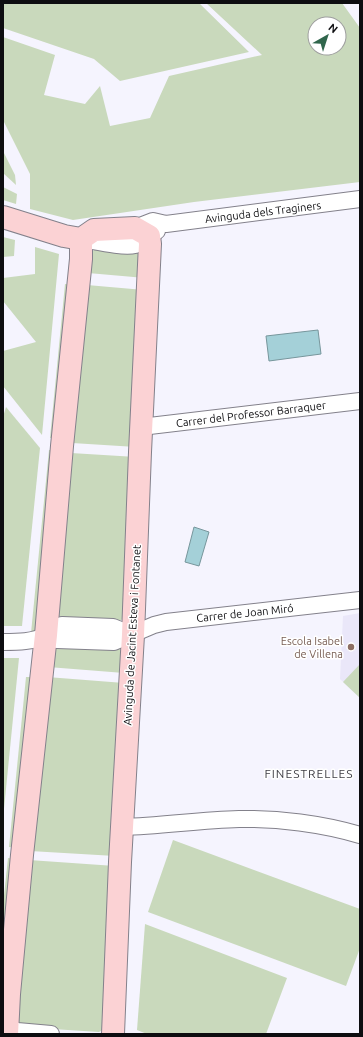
<svg xmlns="http://www.w3.org/2000/svg" width="363" height="1037" font-family="Ubuntu,sans-serif">
	<style>
		.built { fill: #eae7f9 }
		.green { fill: #c9d9bc; fill-rule: evenodd }
		.water { fill: #a4d0d8; stroke: #77969c }
		.lines { fill: none; stroke-linecap: round; stroke-linejoin: round }
		.street-casing { stroke: #83818b; stroke-width: 18 }
		.secondary-casing { stroke: #83818b; stroke-width: 24 }
		.street { stroke: #fff; stroke-width: 16 }
		.secondary { stroke: #fbd2d4; stroke-width: 22 }
		.education-dot { fill: #8d6e63; stroke: #fff; stroke-width: 1.5 }
		.labels { text-anchor: middle; stroke-width: 3; stroke-linejoin: round; paint-order: stroke }
		.street-label { font-size: 11px; fill: #0d0d10; stroke: #fff }
		.education-label { font-size: 11px; fill: #785e54; stroke: #fff; text-anchor: end }
		.neighbourhood-label { font-size: 12px; letter-spacing: 1px; fill: #3f3e46; stroke: #fff }
	</style>
	<rect width="100%" height="100%" fill="#f5f4fe"/>
	<path class="built" d="M360,613V698L340,679L343,616Z"/>
	<g class="green">
		<path d="M3,3H199L249,52L120,81L94,59L3,28Z"/>
		<path d="M206,3H342L360,28V182L194,202L73,220L30,209V174L3,120V37L55,55L44,95L85,104L100,86L110,126L150,118L169,76L262,55ZM315,24H339V48H315Z"/>
		<path d="M3,151L15,175L16,185L3,173Z"/>
		<path d="M3,187L17,194L16,204L3,200Z"/>
		<path d="M3,237L15,240L14,256L3,257Z"/>
		<path d="M35,247L59,254L42,435L3,386V351L36,342L3,301V278L35,274Z"/>
		<path d="M96,248L138,250L145,278L88,273L91,253Z"/>
		<path d="M65,284L73,285L58,438H50Z"/>
		<path d="M87,285L144,290L136,447L72,443Z"/>
		<path d="M6,407L40,448L22,626H3V417Z"/>
		<path d="M49,450H57L35,631L31,633Z"/>
		<path d="M71,453L136,457L124,618L118,622L62,618L57,615Z"/>
		<path d="M55,646L118,648L122,651L124,673L48,667Z"/>
		<path d="M3,658H19L3,819Z"/>
		<path d="M360,664V698L343,682Z"/>
		<path d="M26,677H34L17,848L9,847Z"/>
		<path d="M47,677L124,683L115,856L30,851Z"/>
		<path d="M173,840L360,909V948L346,986L148,912Z"/>
		<path d="M8,858L16,859L3,989V905Z"/>
		<path d="M29,860L115,866L104,1029L99,1032L21,1027L18,1026L13,1011Z"/>
		<path d="M145,924L287,978L266,1034H147L137,1030Z"/>
	</g>
	<g class="water">
		<path d="M318,330L321,354L269,361L266,336Z"/>
		<path d="M194,527L209,532L199,566L185,562Z"/>
	</g>
	<g class="lines">
		<g class="street-casing">
			<g id="street">
				<path d="M135,228L153,221L166,224L360,199"/>
				<path d="M81,239C94,241 123,248 135,245C143,242 150,235 157,231"/>
				<path d="M141,427L360,401"/>
				<path d="M46,635L57,640L114,642L154,625L166,622L360,600"/>
				<path d="M3,642C17,642 34,642 46,635C52,631 55,627 62,625L113,627L133,635"/>
				<path d="M123,827C161,826 200,820 239,819C277,818 323,824 360,835"/>
				<path d="M7,1024L12,1029L17,1031L51,1034"/>
			</g>
		</g>
		<g class="secondary-casing">
			<g id="secondary">
				<path d="M3,217L64,236L81,239L94,230L135,228L149,236L150,244L140,452L133,635L120,862L113,1034"/>
				<path d="M7,1034L9,994L22,855L46,635L62,446L81,259V239"/>
			</g>
		</g>
		<use href="#street" class="street"/>
		<use href="#secondary" class="secondary"/>
	</g>
	<circle class="education-dot" cx="351" cy="647" r="4"/>
	<g class="labels">
		<g class="street-label">
			<text transform="translate(263 212) rotate(-7)" y="4">Avinguda dels Traginers</text>
			<text transform="translate(251 414) rotate(-7)" y="4">Carrer del Professor Barraquer</text>
			<text transform="translate(245 613) rotate(-6)" y="4">Carrer de Joan Miró</text>
			<text transform="translate(132 635) rotate(-87)" y="4">Avinguda de Jacint Esteva i Fontanet</text>
		</g>
		<g class="education-label">
			<text x="343" y="645">Escola Isabel<tspan x="343" dy="13">de Villena</tspan></text>
		</g>
		<g class="neighbourhood-label">
			<text x="309" y="778">FINESTRELLES</text>
		</g>
	</g>
	<rect width="363" height="1037" fill="none" stroke="#0d0d10" stroke-width="8"/>
	<g transform="translate(327 36) rotate(39)"><circle r="19" fill="#ffffff" stroke="#9e9e9f"/>
	<path d="M0-3L7 15L0 10L-7 15Z" fill="#30664c"/>
	<text y="-6" font-size="11" font-weight="bold" text-anchor="middle" fill="#0d0d10">N</text>
	</g>
</svg>
